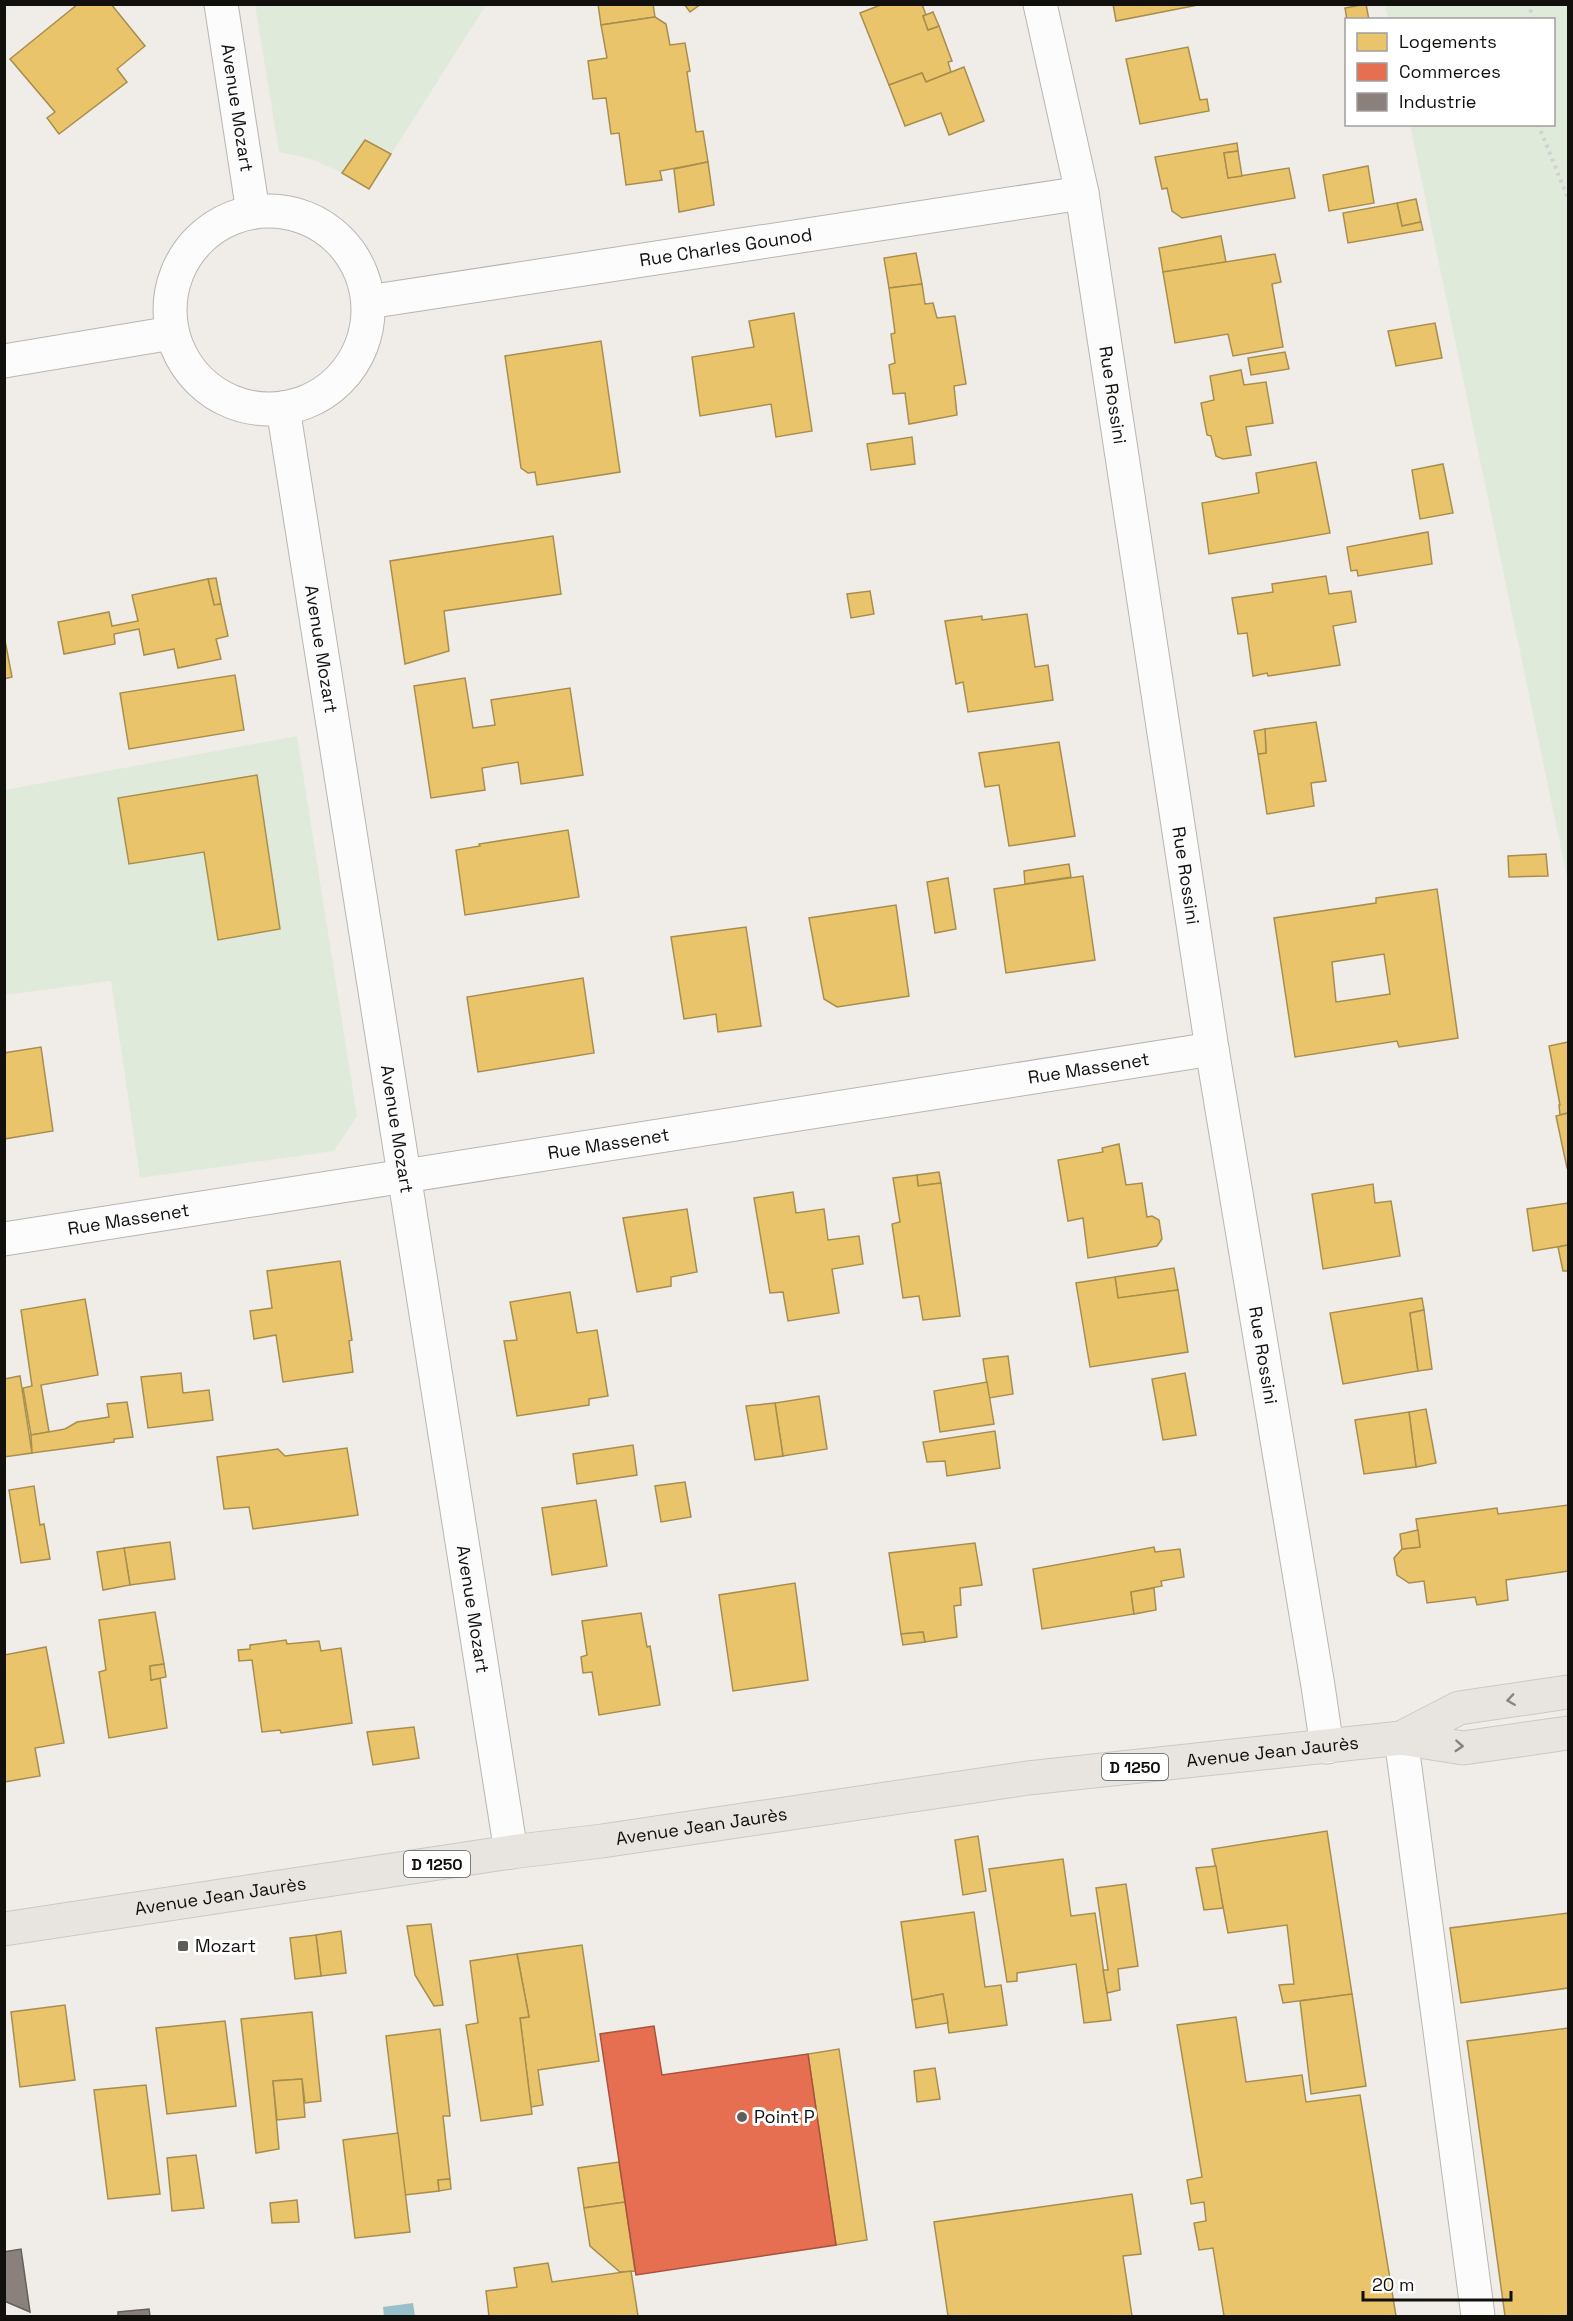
<svg xmlns="http://www.w3.org/2000/svg" width="1573" height="2321" font-family="'Space Grotesk',sans-serif">
	<style>
		.green { fill: #e0eadb }
		.water { fill: #98c0cb }
		.homes { fill: #e9c46a; stroke: #a88e4e; stroke-width: 1.5; fill-rule: evenodd }
		.shops { fill: #e76f51; stroke: #a7523d; stroke-width: 1.5 }
		.industry { fill: #8a817c; stroke: #665f5b; stroke-width: 1.5 }
		.lines { fill: none; stroke-linecap: round; stroke-linejoin: round }
		.minor-casing { stroke: #b8b6b2; stroke-width: 35 }
		.major-casing { stroke: #cac9c7; stroke-width: 35 }
		.path { stroke: #d1d1cf; stroke-width: 4; stroke-dasharray: 3 4.5; stroke-linecap: butt }
		.minor { stroke: #fdfcfc; stroke-width: 33 }
		.major { stroke: #e8e4e0; stroke-width: 33 }
		.oneway { stroke: #878581 }
		.poi-dot { fill: #5f5d5a; stroke: #fff; stroke-width: 2 }
		.labels { text-anchor: middle; stroke-width: 6; stroke-linejoin: round; paint-order: stroke }
		.shield { fill: #fff; stroke: #585856; stroke-width: 1.5 }
		.shield-label { font-size: 16px; font-weight: bold; fill: #11100d }
		.street-label { font-size: 18px; fill: #11100d; stroke: #fff }
		.poi-label { font-size: 18px; fill: #11100d; stroke: #fff; text-anchor: start }
	</style>
	<rect width="100%" height="100%" fill="#f0ede8"/>
	<g class="green">
		<path d="M255,5H486L369,189L342,173L312,159L279,152Z"/>
		<path d="M1385,5H1568V882L1410,125L1554,124V20L1388,19Z"/>
		<path d="M297,736L357,1116L334,1151L140,1178L111,981L5,995L4,790Z"/>
	</g>
	<path class="water" d="M413,2303L415,2316H384L383,2307Z"/>
	<g class="homes">
		<path d="M78,4H111L145,46L117,69L127,82L59,134L47,118L55,112L10,59Z"/>
		<path d="M598,4H653L655,17L601,25Z"/>
		<path d="M684,4H701L690,12Z"/>
		<path d="M883,4H922L926,15L923,16L928,30L939,26L952,61L948,62L951,72L926,82L922,73L889,85L860,13Z"/>
		<path d="M1113,4H1203L1116,21Z"/>
		<path d="M1366,4L1369,20H1347L1345,8Z"/>
		<path d="M933,12L939,26L928,30L923,16Z"/>
		<path d="M655,17L666,24L670,45L685,43L690,71L687,72L696,132L703,131L708,162L660,171L662,180L626,185L619,133L611,134L606,98L593,99L588,61L607,58L601,25Z"/>
		<path d="M1188,47L1200,100L1207,99L1209,111L1140,124L1126,59Z"/>
		<path d="M964,67L984,121L949,135L941,113L905,126L889,85L922,73L926,82Z"/>
		<path d="M365,140L391,154L369,189L342,173Z"/>
		<path d="M1237,143L1238,151L1224,153L1228,178L1289,168L1295,198L1182,218L1172,211L1167,188L1162,189L1155,157Z"/>
		<path d="M1238,151L1242,176L1228,178L1224,153Z"/>
		<path d="M708,162L714,205L679,212L674,169Z"/>
		<path d="M1368,166L1374,203L1329,211L1323,175Z"/>
		<path d="M1416,199L1421,222L1402,226L1397,203Z"/>
		<path d="M1397,203L1402,226L1421,222L1423,230L1348,243L1343,213Z"/>
		<path d="M1221,236L1226,262L1163,272L1159,248Z"/>
		<path d="M916,253L922,284L889,288L884,258Z"/>
		<path d="M1275,254L1281,282L1272,284L1283,347L1233,356L1228,334L1175,343L1163,272Z"/>
		<path d="M922,284L925,304L933,303L937,318L955,316L966,384L954,386L957,415L909,424L905,393L893,394L889,365L895,363L891,334L895,333L889,288Z"/>
		<path d="M794,313L812,431L776,437L771,404L700,416L692,357L754,347L749,321Z"/>
		<path d="M1435,323L1442,358L1396,366L1388,331Z"/>
		<path d="M601,341L620,472L537,485L535,472L528,473L521,468L505,356Z"/>
		<path d="M1285,352L1289,369L1251,375L1248,358Z"/>
		<path d="M1241,370L1244,385L1266,382L1273,423L1246,427L1251,455L1223,459L1216,456L1211,436L1207,435L1201,403L1214,400L1210,376Z"/>
		<path d="M912,437L915,464L871,470L867,444Z"/>
		<path d="M1316,462L1330,533L1209,554L1202,503L1259,493L1256,473Z"/>
		<path d="M1443,464L1453,513L1420,519L1412,470Z"/>
		<path d="M1428,532L1432,564L1358,576L1357,570L1351,571L1347,547Z"/>
		<path d="M553,536L561,594L444,611L449,651L405,664L390,561Z"/>
		<path d="M1326,576L1329,594L1351,591L1356,622L1333,626L1340,665L1268,676L1267,673L1253,676L1247,633L1238,634L1232,598L1273,592L1272,584Z"/>
		<path d="M216,578L221,604L214,605L208,579Z"/>
		<path d="M208,579L214,605L221,604L228,636L216,639L221,659L178,668L174,649L144,655L139,629L114,634L115,644L64,654L58,622L109,612L112,626L138,621L132,595Z"/>
		<path d="M870,591L874,614L851,618L847,594Z"/>
		<path d="M1027,614L1035,667L1048,665L1053,700L968,712L963,682L956,684L945,621L982,616V620Z"/>
		<path d="M4,635L12,677L4,679Z"/>
		<path d="M235,675L244,730L129,749L120,693Z"/>
		<path d="M465,678L473,728L495,725L491,700L570,688L583,775L521,784L518,762L482,768L485,790L431,798L414,686Z"/>
		<path d="M1316,722L1326,781L1311,783L1314,806L1267,814L1258,754L1266,753L1265,729Z"/>
		<path d="M1265,729L1266,753L1258,754L1254,731Z"/>
		<path d="M1059,742L1075,836L1009,846L999,785L985,787L979,753Z"/>
		<path d="M257,775L280,929L218,940L204,852L129,864L118,798Z"/>
		<path d="M568,830L579,897L465,915L456,850L480,846L479,844Z"/>
		<path d="M1546,854L1548,876L1509,877L1508,856Z"/>
		<path d="M1069,864L1071,877L1025,884L1024,871Z"/>
		<path d="M1083,876L1095,960L1006,973L994,889Z"/>
		<path d="M948,878L956,929L935,933L927,882Z"/>
		<path d="M1437,889L1458,1038L1399,1047L1397,1041L1295,1057L1274,918L1376,903V898ZM1384,954L1390,994L1336,1002L1332,962Z"/>
		<path d="M896,905L909,996L837,1007L824,999L809,918Z"/>
		<path d="M746,927L761,1026L718,1032L716,1014L684,1019L671,937Z"/>
		<path d="M583,978L594,1053L478,1072L467,997Z"/>
		<path d="M1568,1042V1113L1560,1115L1559,1105H1560L1549,1046Z"/>
		<path d="M41,1047L53,1131L4,1139V1053Z"/>
		<path d="M1568,1113V1168H1567L1556,1116Z"/>
		<path d="M1119,1144L1126,1185L1142,1183L1147,1217L1152,1216L1159,1220L1162,1239L1157,1246L1088,1258L1083,1218L1068,1221L1058,1160L1103,1152L1102,1148Z"/>
		<path d="M939,1172L941,1183L918,1186L917,1175Z"/>
		<path d="M917,1175L918,1186L941,1183L960,1316L923,1320L919,1296L903,1298L892,1224L900,1222L893,1178Z"/>
		<path d="M1373,1184L1375,1203L1391,1201L1400,1256L1323,1269L1312,1194Z"/>
		<path d="M793,1192L796,1213L824,1209L828,1240L859,1236L863,1264L832,1269L839,1313L788,1321L783,1292L770,1293L754,1198Z"/>
		<path d="M1568,1203V1245L1533,1251L1527,1209Z"/>
		<path d="M687,1209L697,1272L671,1277V1286L637,1292L623,1218Z"/>
		<path d="M1568,1245V1271H1563L1558,1247Z"/>
		<path d="M340,1261L352,1340L349,1341L353,1372L283,1382L276,1335L254,1339L250,1311L272,1308L267,1271Z"/>
		<path d="M1174,1268L1178,1290L1118,1298L1115,1277Z"/>
		<path d="M1115,1277L1118,1298L1178,1290L1188,1352L1090,1367L1076,1283Z"/>
		<path d="M570,1292L577,1333L597,1330L608,1396L589,1399V1405L517,1416L504,1341L517,1340L510,1302Z"/>
		<path d="M1422,1298L1424,1310L1410,1313L1418,1371L1343,1384L1330,1313Z"/>
		<path d="M85,1299L98,1375L41,1385L49,1432L31,1435L23,1388L32,1386L21,1310Z"/>
		<path d="M1424,1310L1432,1369L1418,1371L1410,1313Z"/>
		<path d="M1008,1356L1013,1394L989,1398L983,1359Z"/>
		<path d="M181,1373L183,1393L209,1390L213,1420L148,1428L141,1377Z"/>
		<path d="M1185,1373L1196,1435L1163,1440L1152,1379Z"/>
		<path d="M20,1376L32,1453L4,1457V1379Z"/>
		<path d="M987,1382L994,1424L940,1432L934,1391Z"/>
		<path d="M819,1396L827,1449L783,1456L775,1403Z"/>
		<path d="M127,1402L133,1437L114,1439V1442L32,1453L31,1435L65,1429L77,1422L109,1417L107,1404Z"/>
		<path d="M775,1403L783,1456L755,1460L746,1406Z"/>
		<path d="M1426,1409L1436,1463L1416,1467L1409,1412Z"/>
		<path d="M1409,1412L1416,1467L1364,1474L1355,1420Z"/>
		<path d="M995,1431L1000,1468L947,1476L945,1461L927,1462L923,1442Z"/>
		<path d="M633,1445L637,1475L577,1484L573,1454Z"/>
		<path d="M347,1448L358,1515L253,1529L249,1507L224,1509L217,1457L278,1449L285,1456Z"/>
		<path d="M685,1482L691,1517L661,1522L655,1486Z"/>
		<path d="M34,1486L40,1525L44,1524L50,1559L21,1563L9,1490Z"/>
		<path d="M596,1500L607,1566L552,1575L542,1508Z"/>
		<path d="M1568,1505V1571L1506,1580L1508,1600L1477,1605L1475,1597L1427,1603L1424,1581L1409,1583L1397,1575L1394,1558L1402,1549L1420,1547L1416,1519L1497,1508L1498,1514Z"/>
		<path d="M1418,1530L1420,1547L1402,1549L1400,1534Z"/>
		<path d="M170,1542L175,1579L130,1585L124,1548Z"/>
		<path d="M975,1543L982,1585L960,1588L961,1605L954,1606L957,1637L925,1642L923,1632L901,1634L889,1553Z"/>
		<path d="M1154,1547L1155,1552L1180,1549L1184,1577L1161,1581L1162,1586L1131,1592L1134,1614L1042,1629L1033,1569Z"/>
		<path d="M124,1548L130,1585L103,1590L97,1552Z"/>
		<path d="M795,1583L808,1680L733,1691L719,1595Z"/>
		<path d="M1154,1588L1156,1610L1134,1614L1131,1592Z"/>
		<path d="M155,1612L164,1664L150,1666L151,1680L160,1678L167,1728L109,1738L99,1672L106,1670L99,1620Z"/>
		<path d="M641,1613L647,1647L650,1646L660,1705L599,1715L592,1672L583,1673L581,1657L587,1655L582,1621Z"/>
		<path d="M923,1632L925,1642L903,1645L901,1634Z"/>
		<path d="M286,1640L287,1644L319,1641L321,1651L341,1648L352,1723L281,1733L280,1730L262,1732L252,1660L239,1661L238,1650L250,1649V1645Z"/>
		<path d="M46,1647L64,1743L35,1748L40,1776L4,1782V1655Z"/>
		<path d="M164,1664L166,1677L151,1680L150,1666Z"/>
		<path d="M414,1727L419,1758L373,1765L367,1732Z"/>
		<path d="M1327,1831L1352,1994L1283,2003L1279,1985L1294,1984L1287,1925L1228,1933L1212,1849Z"/>
		<path d="M978,1836L986,1891L963,1895L955,1840Z"/>
		<path d="M1063,1859L1071,1916L1095,1913L1111,2020L1084,2023L1076,1964L1017,1973V1981L1007,1982L989,1869Z"/>
		<path d="M1216,1866L1223,1908L1204,1910L1196,1868Z"/>
		<path d="M1126,1884L1138,1966L1118,1969L1120,1990L1107,1993L1103,1970H1108L1096,1888Z"/>
		<path d="M974,1912L985,1987L1001,1985L1007,2025L949,2033L943,1994L912,2000L901,1922Z"/>
		<path d="M1568,1913V1988L1461,2003L1450,1928Z"/>
		<path d="M431,1924L443,2005L434,2006L415,1975L407,1926Z"/>
		<path d="M341,1931L346,1973L321,1976L316,1935Z"/>
		<path d="M316,1935L321,1976L295,1979L290,1938Z"/>
		<path d="M582,1945L599,2061L538,2070L543,2105L531,2107L520,2018L529,2017L517,1954Z"/>
		<path d="M517,1954L529,2017L520,2018L532,2114L481,2121L466,2025L478,2023L470,1961Z"/>
		<path d="M943,1994L948,2023L916,2028L912,2000Z"/>
		<path d="M1352,1994L1366,2086L1311,2094L1300,2001Z"/>
		<path d="M65,2005L75,2080L20,2087L11,2012Z"/>
		<path d="M312,2012L321,2101L305,2103L302,2079L273,2081L279,2149L256,2153L241,2019Z"/>
		<path d="M1236,2017L1246,2082L1302,2075L1306,2102L1360,2095L1396,2316H1224L1213,2248L1199,2250L1194,2223L1206,2221L1204,2202L1191,2204L1187,2180L1202,2177L1177,2025Z"/>
		<path d="M225,2021L236,2106L167,2114L156,2028Z"/>
		<path d="M1568,2028V2316H1505L1467,2041Z"/>
		<path d="M440,2029L450,2116H443L450,2179L438,2180L439,2191L405,2195L386,2036Z"/>
		<path d="M839,2049L867,2240L836,2245L808,2054Z"/>
		<path d="M935,2068L940,2099L917,2102L914,2071Z"/>
		<path d="M302,2079L305,2117L277,2120L273,2081Z"/>
		<path d="M146,2085L160,2194L108,2199L94,2090Z"/>
		<path d="M398,2133L410,2232L355,2238L343,2140Z"/>
		<path d="M196,2155L204,2208L172,2211L167,2158Z"/>
		<path d="M619,2162L625,2202L584,2208L578,2168Z"/>
		<path d="M450,2179L451,2189L439,2191L438,2180Z"/>
		<path d="M1132,2194L1141,2254L1123,2256L1132,2316H948L934,2222Z"/>
		<path d="M297,2200L299,2222L272,2223L270,2203Z"/>
		<path d="M625,2202L635,2271L620,2272L590,2246L584,2208Z"/>
		<path d="M548,2263L552,2282L631,2271L638,2316H489L486,2291L517,2287L514,2268Z"/>
	</g>
	<path class="shops" d="M654,2026L662,2075L808,2054L836,2245L636,2275L600,2034Z"/>
	<g class="industry">
		<path d="M21,2249L30,2312L4,2301V2252Z"/>
		<path d="M149,2309L150,2316H118V2312Z"/>
	</g>
	<g class="lines">
		<g class="minor-casing">
			<g id="minor">
				<path id="s1" d="M221,4L253,212"/>
				<path id="s2" d="M1040,4L1082,193L1212,1049L1318,1686L1327,1747"/>
				<circle cx="269" cy="310" r="99"/>
				<path id="s3" d="M368,302L1082,193"/>
				<path d="M4,361L172,333"/>
				<path id="s4" d="M283,408L511,1852"/>
				<path id="s5" d="M4,1239L1212,1049"/>
				<path d="M1401,1738L1478,2316"/>
			</g>
		</g>
		<g class="major-casing">
			<g id="major">
				<path d="M1401,1738L1459,1708L1568,1692"/>
				<path id="s6" d="M4,1929L511,1852L602,1841L1028,1778L1401,1738L1463,1748L1568,1733"/>
			</g>
		</g>
		<g class="path">
			<path d="M1529,20L1532,4"/>
			<path d="M1538,124L1568,198"/>
		</g>
		<use href="#minor" class="minor"/>
		<use href="#major" class="major"/>
	</g>
	<defs><path id="oneway-chevron" d="M-2-3.5L2.5 0L-2 3.5" fill="none" stroke-width="1.6" stroke-linecap="round" stroke-linejoin="round" transform="scale(1.5)"/></defs>
	<g class="oneway">
		<use href="#oneway-chevron" transform="translate(1511 1700) rotate(172)"/>
		<use href="#oneway-chevron" transform="translate(1459 1746) rotate(4)"/>
	</g>
	<g class="poi-dot">
		<rect x="177" y="1940" width="12" height="12" rx="3"/>
		<circle cx="742" cy="2117" r="6"/>
	</g>
	<g class="labels">
		<g class="shield">
			<rect x="1102" y="1754" width="66" height="26" rx="4.5"/>
			<rect x="404" y="1851" width="66" height="26" rx="4.5"/>
		</g>
		<g class="shield-label">
			<text x="1135" y="1773">D 1250</text>
			<text x="437" y="1870">D 1250</text>
		</g>
		<g class="street-label">
			<text dy="6" stroke="none"><textPath href="#s1" startOffset="105">Avenue Mozart</textPath></text>
			<text dy="6" stroke="none"><textPath href="#s3" startOffset="362">Rue Charles Gounod</textPath></text>
			<text dy="6" stroke="none"><textPath href="#s2" startOffset="398">Rue Rossini</textPath></text>
			<text dy="6" stroke="none"><textPath href="#s4" startOffset="244">Avenue Mozart</textPath></text>
			<text dy="6" stroke="none"><textPath href="#s2" startOffset="884">Rue Rossini</textPath></text>
			<text dy="6" stroke="none"><textPath href="#s5" startOffset="1098">Rue Massenet</textPath></text>
			<text dy="6" stroke="none"><textPath href="#s4" startOffset="730">Avenue Mozart</textPath></text>
			<text dy="6" stroke="none"><textPath href="#s5" startOffset="612">Rue Massenet</textPath></text>
			<text dy="6" stroke="none"><textPath href="#s5" startOffset="126">Rue Massenet</textPath></text>
			<text dy="6" stroke="none"><textPath href="#s2" startOffset="1370">Rue Rossini</textPath></text>
			<text dy="6" stroke="none"><textPath href="#s4" startOffset="1216">Avenue Mozart</textPath></text>
			<text dy="6" stroke="none"><textPath href="#s6" startOffset="1281">Avenue Jean Jaurès</textPath></text>
			<text dy="6" stroke="none"><textPath href="#s6" startOffset="705">Avenue Jean Jaurès</textPath></text>
			<text dy="6" stroke="none"><textPath href="#s6" startOffset="219">Avenue Jean Jaurès</textPath></text>
		</g>
		<g class="poi-label">
			<text x="195" y="1952">Mozart</text>
			<text x="754" y="2123">Point P</text>
		</g>
	</g>
	<rect width="1573" height="2321" fill="none" stroke="#11100d" stroke-width="12"/>
	<rect x="1345" y="18" width="210" height="108" fill="#ffffff" stroke="#a09f9e" stroke-width="1.5"/>
	<rect x="1357" y="33" width="30" height="18" fill="#e9c46a" stroke="#a09f9e" stroke-width="1.5"/>
	<text x="1399" y="48" font-size="18" fill="#11100d">Logements</text>
	<rect x="1357" y="63" width="30" height="18" fill="#e76f51" stroke="#a09f9e" stroke-width="1.5"/>
	<text x="1399" y="78" font-size="18" fill="#11100d">Commerces</text>
	<rect x="1357" y="93" width="30" height="18" fill="#8a817c" stroke="#a09f9e" stroke-width="1.5"/>
	<text x="1399" y="108" font-size="18" fill="#11100d">Industrie</text>
	<path d="M1363 2291v9h148v-9" fill="none" stroke="#11100d" stroke-width="3"/>
	<text x="1372" y="2291" font-size="18" fill="#11100d" stroke="#ffffff" stroke-width="4.5" paint-order="stroke">20 m</text>
</svg>
